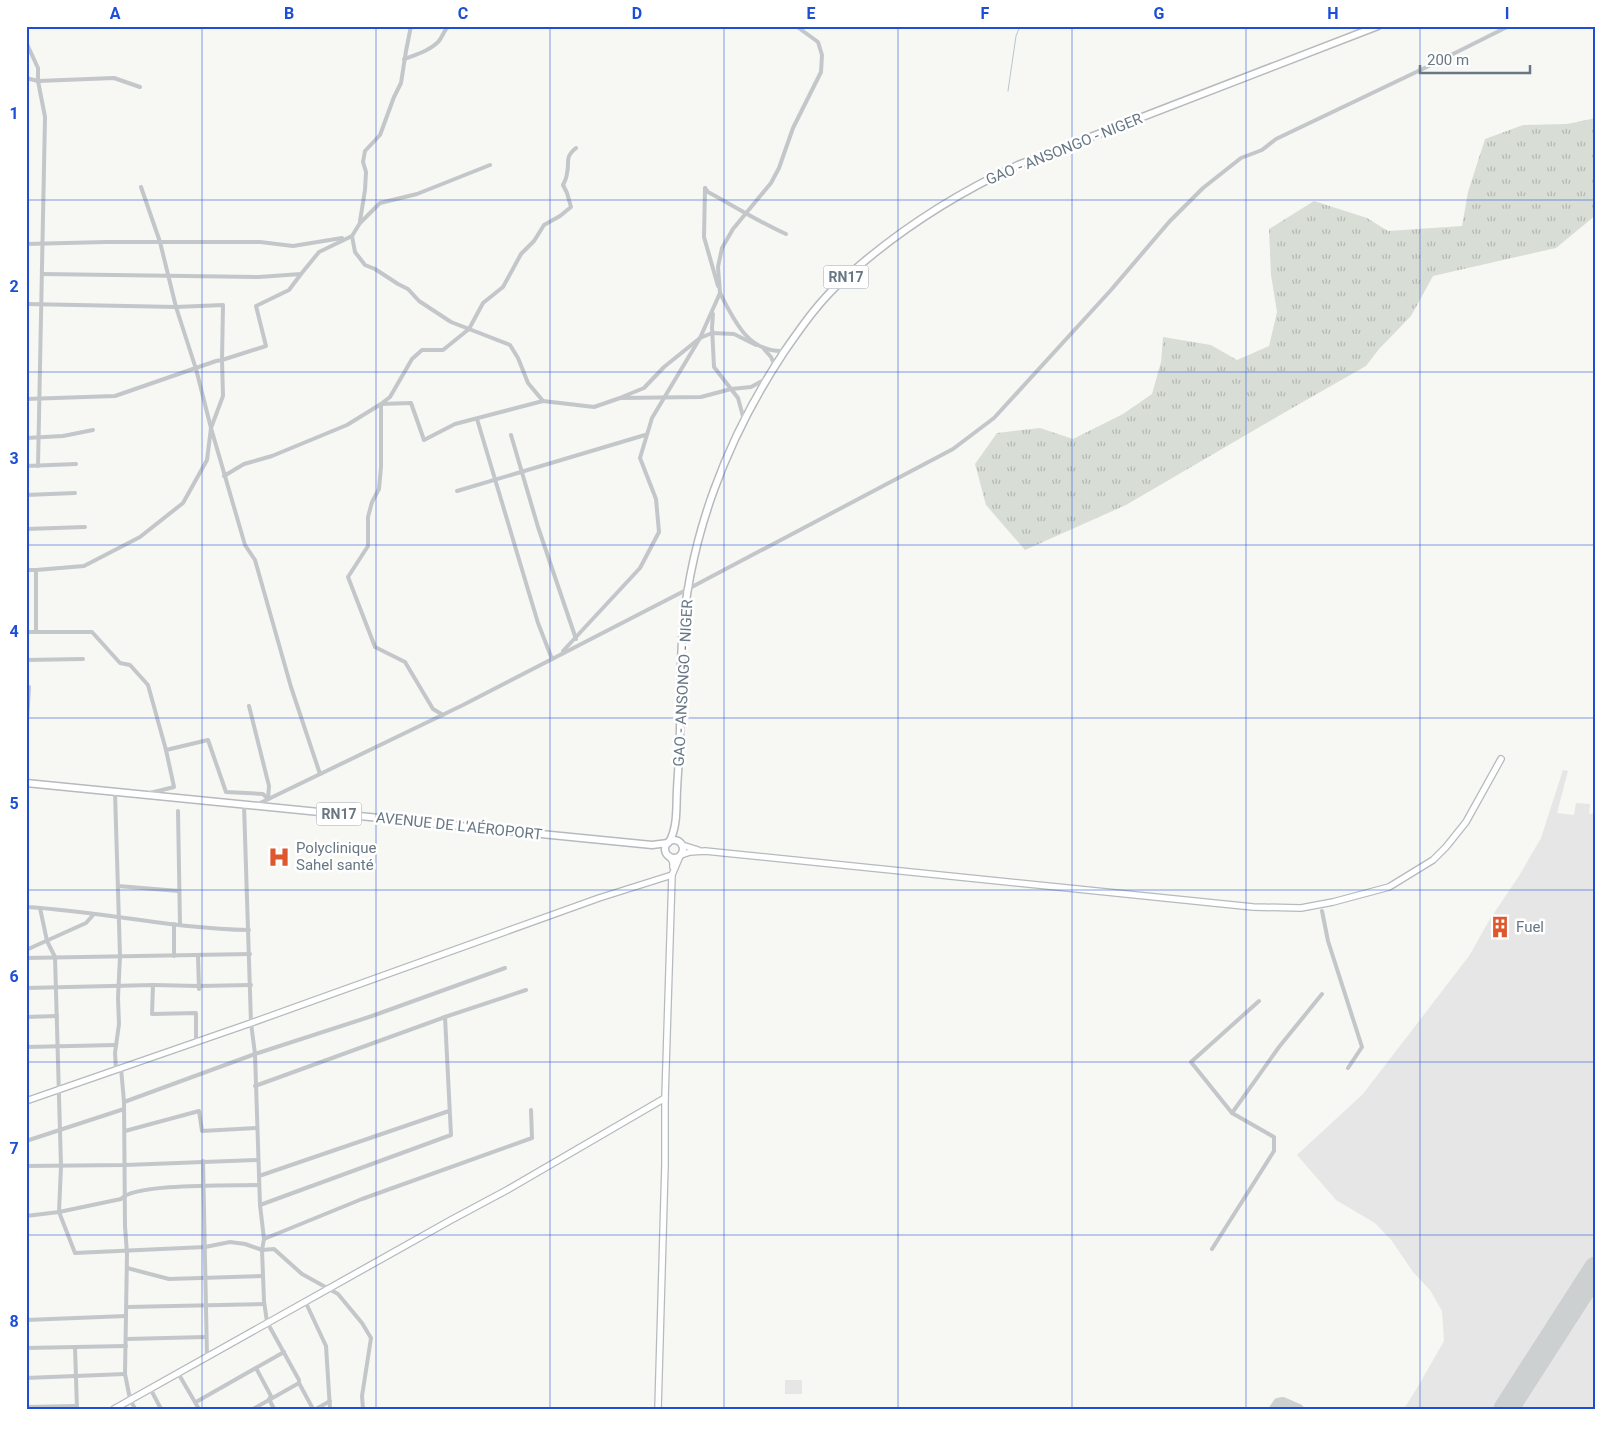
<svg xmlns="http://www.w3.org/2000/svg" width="1622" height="1435" font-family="Roboto,sans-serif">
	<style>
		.built { fill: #e5e6e5 }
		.grass { fill: url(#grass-tufts) }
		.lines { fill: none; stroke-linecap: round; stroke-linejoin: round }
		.stream { stroke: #bac6ca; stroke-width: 1 }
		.taxiway { stroke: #ccd0d0; stroke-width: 10 }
		.runway { stroke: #ccd0d0; stroke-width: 25 }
		.secondary-casing { stroke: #b5babe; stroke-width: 8 }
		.primary-casing { stroke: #b6babe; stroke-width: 9 }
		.street { stroke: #c3c7ca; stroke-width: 4 }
		.secondary { stroke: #fff; stroke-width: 5.5 }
		.primary { stroke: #fff; stroke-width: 6 }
		.grid { fill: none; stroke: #1d4ed8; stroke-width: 1; stroke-opacity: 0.55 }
		.labels { text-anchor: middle; stroke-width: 5; stroke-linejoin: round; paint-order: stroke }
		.shield { fill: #fff; stroke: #95a0a9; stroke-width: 1 }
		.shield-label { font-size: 14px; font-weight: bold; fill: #677784 }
		.street-label { font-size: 15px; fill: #677784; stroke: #fff }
		.poi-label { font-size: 15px; fill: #677784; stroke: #fff; text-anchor: start }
		.neatline { fill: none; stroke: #1d4ed8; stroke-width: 2 }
		.grid-label { font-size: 16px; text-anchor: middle; font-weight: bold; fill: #1d4ed8 }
	</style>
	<defs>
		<pattern id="grass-tufts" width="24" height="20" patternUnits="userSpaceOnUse" patternTransform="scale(1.25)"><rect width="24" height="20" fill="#d8ded5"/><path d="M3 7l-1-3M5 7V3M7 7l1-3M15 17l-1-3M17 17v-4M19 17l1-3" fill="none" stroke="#b3b9b2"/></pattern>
	</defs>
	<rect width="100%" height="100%" fill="#f7f7f4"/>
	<g class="built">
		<path d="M1563,770L1568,771L1557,813L1574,815L1576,803L1590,804L1589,814L1596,813V1409H1404L1420,1383L1444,1341L1442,1311L1430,1290L1413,1272L1392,1241L1375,1223L1336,1200L1297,1155L1363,1094L1469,956L1490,919L1519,876L1541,838Z"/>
		<rect x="785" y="1380" width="17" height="14"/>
	</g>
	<path class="grass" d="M1596,118V215L1556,248L1433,276L1411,316L1379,349L1366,366L1294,407L1126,505L1025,550L986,505L975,464L997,433L1040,428L1073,439L1123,414L1152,394L1161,362L1163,337L1211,345L1237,360L1269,346L1277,312L1271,275L1269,229L1314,201L1367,218L1388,231L1462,226L1468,192L1485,139L1523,125L1567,124Z"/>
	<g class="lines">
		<path class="stream" d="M1008,91L1016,36L1020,26"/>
		<path class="taxiway" d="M1274,1409L1278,1403L1283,1402L1299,1409"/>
		<path class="runway" d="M1506,1409L1596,1269"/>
		<g class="secondary-casing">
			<g id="secondary">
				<path d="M682,845L698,850"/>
				<path d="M681,855L690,852L705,851L1253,907L1301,908L1333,902L1389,887L1433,860L1446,847L1466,822L1501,759"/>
				<path d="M669,856L673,862V867"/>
				<path d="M26,1101L251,1023L599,898L672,875"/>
				<path d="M114,1409L451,1220L507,1190L665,1098"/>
				<path d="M658,1409L665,1165V1098L672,875L680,856"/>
			</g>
		</g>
		<g class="primary-casing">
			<g id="primary">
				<path d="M26,783L652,845L668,843"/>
				<circle cx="674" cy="849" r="9"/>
				<path d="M669,842C678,827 676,806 677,790C678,769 680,749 680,728C681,700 680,671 682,642C688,538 727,438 784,352C802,326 820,300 844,279C897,231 953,195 1018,165L1378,26"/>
			</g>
		</g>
		<g class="street">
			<path d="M26,42L38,68V81L45,117L38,466"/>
			<path d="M404,59C416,55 428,51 437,43C442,39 443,31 449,26"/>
			<path d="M26,78L38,81L114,78L140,87"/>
			<path d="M705,188L704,237L718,286"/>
			<path d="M705,188L708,192C734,206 759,222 786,234"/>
			<path d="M360,221L365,190L366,172L363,162L365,151L380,135L394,97L401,83L406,51L411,26"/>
			<path d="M352,236L355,252L365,265L375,269L398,284L408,289L419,301L451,322L510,345L518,358L528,383L543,401L594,407L620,398L701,397L731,389L751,387L766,379"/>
			<path d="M26,244L106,242H260L293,246L342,238"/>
			<path d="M42,274L259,277L301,274"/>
			<path d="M720,293C734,320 748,353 784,351"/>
			<path d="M26,304L176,307L223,305L222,360L216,361L115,396L26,399"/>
			<path d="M713,314L712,327L714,367L738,398L744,420"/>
			<path d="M764,349L771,357L775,366"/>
			<path d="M622,397L644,388L664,367L700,338L712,333L734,334L756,345"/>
			<path d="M477,419L538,623L552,659"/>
			<path d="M511,435L538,527L576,639"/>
			<path d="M26,438L63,436L93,430"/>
			<path d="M26,466L76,464"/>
			<path d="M224,476L244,464L272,456L347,425L381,404L411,403L424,440L455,424L543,401"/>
			<path d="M457,491L645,435"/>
			<path d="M26,495L75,493"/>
			<path d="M26,529L85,527"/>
			<path d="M26,570H36"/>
			<path d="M26,632H92L120,663L130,665L148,685L166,750L208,740L226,792L263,794L268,799"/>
			<path d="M36,632V570L84,566L140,537L183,503L207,460L211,428L196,369L176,307L160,242L141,187"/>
			<path d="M563,651L640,568L659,532L656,499L640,458L652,418L700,338L720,293L718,267L722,248L733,229L771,183L779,168L793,128L821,72L822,55L818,42L796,26"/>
			<path d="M26,660L83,659"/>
			<path d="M26,687H29L26,738"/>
			<path d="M249,706L269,786L268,799"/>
			<path d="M443,715L433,709L405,662L375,647L348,577L368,546V517L372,502L379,489L381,467V404L390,397L412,359L422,350H443L469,329L483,303L503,287L521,254L534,241L544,225L560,216L571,207L567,193L563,185C565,181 567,177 567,173C570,161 564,158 576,148"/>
			<path d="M320,774L291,687L255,560L245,545L211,428L223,396L222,360L266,346L256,306L289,290L301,274L319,252L352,236L360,223L380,203L417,194L490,165"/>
			<path d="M115,792L120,956L118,998L119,1024L115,1053L116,1069"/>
			<path d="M150,793L174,787L166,750"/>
			<path d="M244,805L251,1023L255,1054L260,1205L264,1239L262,1250L264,1301L267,1322L299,1380V1383L313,1409"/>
			<path d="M256,805L463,705L688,589L953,449L994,418L1111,290L1169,222L1203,188L1241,158L1262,150L1276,139L1433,64L1509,26"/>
			<path d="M178,811L180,924"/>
			<path d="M118,886L179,891"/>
			<path d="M26,907C101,911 174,929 249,930"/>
			<path d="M40,908L47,941L55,957L61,1166L59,1212L75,1253L205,1247L230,1242L245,1244L262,1250L274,1249L302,1274L338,1294L362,1323L371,1338L362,1396L363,1409"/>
			<path d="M1322,911L1328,941L1362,1047L1348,1068"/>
			<path d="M174,924V956"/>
			<path d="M26,950L86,923L94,914"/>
			<path d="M198,956L199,989"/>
			<path d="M26,958L250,954"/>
			<path d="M153,985L199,986L251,985"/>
			<path d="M26,988L153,985L152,1014L196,1013V1041"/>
			<path d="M26,1017L57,1016"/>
			<path d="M26,1047L116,1045"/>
			<path d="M121,1068L124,1102L125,1226L127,1254L125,1374L130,1399L135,1409"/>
			<path d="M255,1086L445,1017L526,990"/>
			<path d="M124,1102L255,1054L372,1016L505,968"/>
			<path d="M1232,1113L1191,1062L1259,1001"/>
			<path d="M125,1131L199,1111L202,1131L257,1128"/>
			<path d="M26,1141L124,1109"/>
			<path d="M203,1161L207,1357"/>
			<path d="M26,1166L125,1165L258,1160"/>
			<path d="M259,1176L449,1111"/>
			<path d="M260,1205L451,1135L445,1017"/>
			<path d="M26,1216L59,1212L121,1199C134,1183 234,1186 259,1185"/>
			<path d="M264,1239L362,1199L532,1138L531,1110"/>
			<path d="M1212,1249L1274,1151V1137L1232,1113L1279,1047L1322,994"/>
			<path d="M127,1268L169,1279L263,1276"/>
			<path d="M305,1301L326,1346L330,1409"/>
			<path d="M127,1307L264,1304"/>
			<path d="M26,1320L126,1316"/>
			<path d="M126,1339L206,1337"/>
			<path d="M75,1347L77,1409"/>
			<path d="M26,1348L126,1346"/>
			<path d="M256,1368L271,1396L269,1399L274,1409"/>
			<path d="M178,1373L199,1409"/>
			<path d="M26,1378L125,1374"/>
			<path d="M150,1388L161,1409"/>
			<path d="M196,1402L284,1352"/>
			<path d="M26,1407L77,1406"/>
			<path d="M253,1409L299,1383"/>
			<path d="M316,1409L330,1401"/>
		</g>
		<use href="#secondary" class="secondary"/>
		<use href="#primary" class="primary"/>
	</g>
	<path class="grid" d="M202,26V1409M376,26V1409M550,26V1409M724,26V1409M898,26V1409M1072,26V1409M1246,26V1409M1420,26V1409M26,200H1596M26,372H1596M26,545H1596M26,718H1596M26,890H1596M26,1062H1596M26,1235H1596"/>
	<defs>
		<g id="hospital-bare" transform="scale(1.725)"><path d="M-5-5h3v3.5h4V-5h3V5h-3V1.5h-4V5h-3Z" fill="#de572d" stroke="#fff" stroke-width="2.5" paint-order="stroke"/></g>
		<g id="building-bare" transform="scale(1.725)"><path d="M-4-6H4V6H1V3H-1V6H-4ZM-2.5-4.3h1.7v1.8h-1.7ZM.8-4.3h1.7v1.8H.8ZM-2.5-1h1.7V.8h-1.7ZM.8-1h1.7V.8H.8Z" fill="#de572d" stroke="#fff" stroke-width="2.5" paint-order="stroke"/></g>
	</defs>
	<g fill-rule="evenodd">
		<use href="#hospital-bare" x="279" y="857"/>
		<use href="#building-bare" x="1500" y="927"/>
	</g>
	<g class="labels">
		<g class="shield">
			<rect x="823.5" y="265.5" width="45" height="23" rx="4"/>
			<rect x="316.5" y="802.5" width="45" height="23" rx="4"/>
		</g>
		<g class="shield-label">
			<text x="846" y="282">RN17</text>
			<text x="339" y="819">RN17</text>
		</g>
		<g class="street-label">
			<text transform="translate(1064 149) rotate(-22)" y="5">GAO - ANSONGO - NIGER</text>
			<text transform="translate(683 683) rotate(-87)" y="5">GAO - ANSONGO - NIGER</text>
			<text transform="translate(459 826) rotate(6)" y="5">AVENUE DE L'AÉROPORT</text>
		</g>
		<g class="poi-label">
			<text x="296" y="853">Polyclinique<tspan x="296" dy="17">Sahel santé</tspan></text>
			<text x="1516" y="932">Fuel</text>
		</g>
	</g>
	<rect width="1622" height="1435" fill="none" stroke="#ffffff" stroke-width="55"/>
	<path d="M1420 65v8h110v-8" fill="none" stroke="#677784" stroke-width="2.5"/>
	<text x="1427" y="65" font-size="15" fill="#677784" stroke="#ffffff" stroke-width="4" paint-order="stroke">200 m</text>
	<rect x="28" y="28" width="1566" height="1380" class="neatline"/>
	<g class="grid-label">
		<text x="115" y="19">A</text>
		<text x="289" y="19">B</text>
		<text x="463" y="19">C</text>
		<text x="637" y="19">D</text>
		<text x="811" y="19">E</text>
		<text x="985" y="19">F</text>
		<text x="1159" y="19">G</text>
		<text x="1333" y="19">H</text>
		<text x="1507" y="19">I</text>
		<text x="14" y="119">1</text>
		<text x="14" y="292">2</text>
		<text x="14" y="464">3</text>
		<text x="14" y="637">4</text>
		<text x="14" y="809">5</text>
		<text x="14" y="982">6</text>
		<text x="14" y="1154">7</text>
		<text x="14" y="1327">8</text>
	</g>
</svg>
